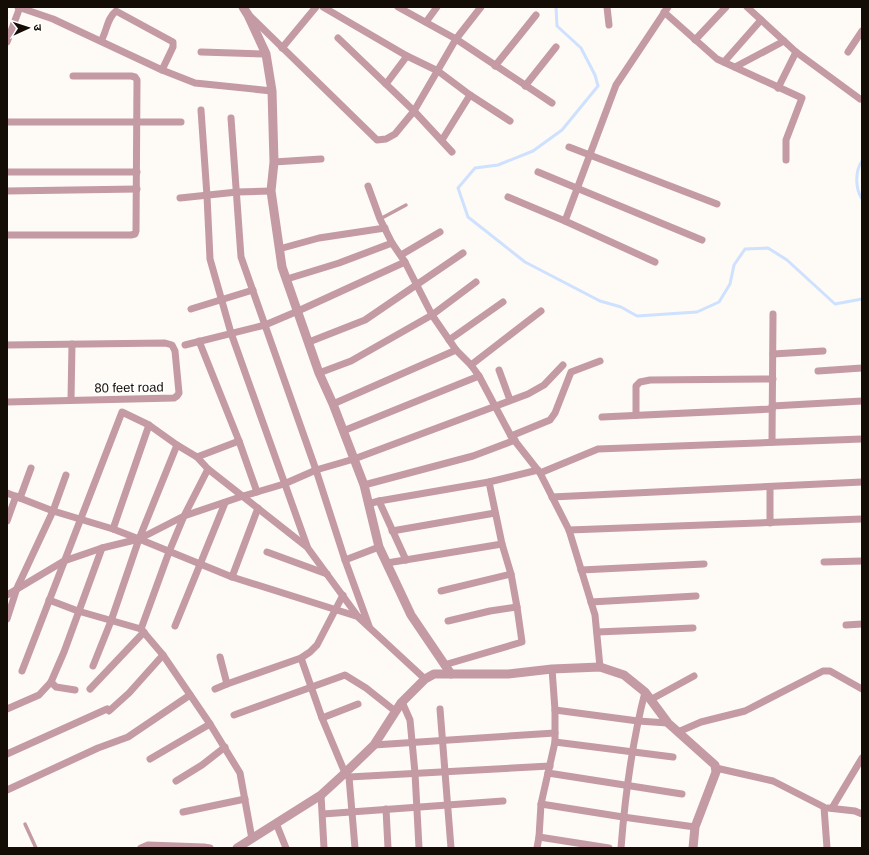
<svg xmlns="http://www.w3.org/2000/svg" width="869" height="855" font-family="Helvetica,'Noto Sans Devanagari',sans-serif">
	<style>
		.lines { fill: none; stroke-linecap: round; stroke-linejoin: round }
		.stream { stroke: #cee1fe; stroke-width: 3 }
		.service { stroke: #c49aa4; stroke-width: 3.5 }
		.minor { stroke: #c49aa4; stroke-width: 7 }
		.tertiary { stroke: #c49aa4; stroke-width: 9 }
		.labels { text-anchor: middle; stroke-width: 4; stroke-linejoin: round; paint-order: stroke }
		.street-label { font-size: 13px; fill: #140d05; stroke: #fff }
	</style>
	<rect width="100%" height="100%" fill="#fefaf5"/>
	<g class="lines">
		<g class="stream">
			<path d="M556,7L557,26L581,48L595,75L598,86L562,130L533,151L498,165L475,168L458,188L468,217L525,262L600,301L621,307L637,316L697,312L719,302L730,284L734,265L745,249L768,248L787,260L835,304L862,299"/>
			<path d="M862,161C855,171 855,188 862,199"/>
		</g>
		<g class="service">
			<path d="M380,219L406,205"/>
			<path d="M25,824L36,848"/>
		</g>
		<g class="minor">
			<path d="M18,7L53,19L162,70L195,83L272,91"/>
			<path d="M323,7L407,56L438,71L470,95L510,121"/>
			<path d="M398,7L456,39L552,103"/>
			<path d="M607,7L609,25"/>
			<path d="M747,7L796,52L860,99"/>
			<path d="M664,12L717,59L802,98L786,140V160"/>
			<path d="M250,16L377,140L386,139L395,134L414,111L456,39L481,7"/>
			<path d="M426,22L437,7"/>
			<path d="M338,38L414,111L452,152"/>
			<path d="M695,40L726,7"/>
			<path d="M101,41C107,31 107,18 116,11L173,42V47L162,70"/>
			<path d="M7,42L20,7"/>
			<path d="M282,48L316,7"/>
			<path d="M201,52L266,54"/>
			<path d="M848,52L862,31"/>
			<path d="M724,62L761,20"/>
			<path d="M495,66L536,15"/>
			<path d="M735,67L784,41"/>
			<path d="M386,84L407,56"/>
			<path d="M525,86L556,47"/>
			<path d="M778,88L796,52"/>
			<path d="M201,110L207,196L210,259L231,333L307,546"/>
			<path d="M231,118L241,257L316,470L345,560L369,626"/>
			<path d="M7,122H181"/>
			<path d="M442,140L470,95"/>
			<path d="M569,147L717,204"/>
			<path d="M274,162L321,159"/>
			<path d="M7,172H137"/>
			<path d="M538,172L702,240"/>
			<path d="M368,186L380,219L392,243L405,262L432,315L456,350L471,365L479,376L511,436L540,473L569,530L595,615L600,667"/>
			<path d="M7,191L137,189"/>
			<path d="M508,197L565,221L655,262"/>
			<path d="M180,198L237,192L271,191"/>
			<path d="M565,221L616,85L668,7"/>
			<path d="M7,235H131L135,234L136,231L137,80L135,77L131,76H73"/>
			<path d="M279,249L319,238L385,228"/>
			<path d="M401,255L440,232"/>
			<path d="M287,279L339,263L392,243"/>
			<path d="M191,309L253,290"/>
			<path d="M449,340L503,302"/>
			<path d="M199,341L239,441L257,492"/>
			<path d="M309,342L365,320L463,253"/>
			<path d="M7,345L165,343L172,345L175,351L179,393L177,396L174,398L7,402"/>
			<path d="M185,345L265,325L298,311L405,262"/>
			<path d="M773,354L823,351"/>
			<path d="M471,365L541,311"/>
			<path d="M499,370L510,400"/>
			<path d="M818,371L862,368"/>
			<path d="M319,373L351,361L432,315L476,282"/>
			<path d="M71,400L72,344"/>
			<path d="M333,404L456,350"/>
			<path d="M772,406L862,401"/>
			<path d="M636,415V386L640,382L650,380L773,379"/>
			<path d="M602,417L772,409"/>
			<path d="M343,431L479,376"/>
			<path d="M511,436L550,420L555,413L571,372L600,361"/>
			<path d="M772,442L773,314"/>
			<path d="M197,457L239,441"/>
			<path d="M540,473L598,449L862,439"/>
			<path d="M364,485L473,456L515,440"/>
			<path d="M7,493L53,511L113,529L139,539L232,577L359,617"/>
			<path d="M552,497L862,482"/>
			<path d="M20,498L31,468"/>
			<path d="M379,501L406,560"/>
			<path d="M368,504L379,501L489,482L538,470"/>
			<path d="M7,521L16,496"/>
			<path d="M770,523V487"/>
			<path d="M113,529L149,425"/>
			<path d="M569,530L862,519"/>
			<path d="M392,531L495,513"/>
			<path d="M267,552L327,574"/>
			<path d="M345,560L379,547"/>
			<path d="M824,562L862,561"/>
			<path d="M387,563L502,544"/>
			<path d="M581,570L704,564"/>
			<path d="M232,577L258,508"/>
			<path d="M441,591L511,574"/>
			<path d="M7,595L64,561L102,548L139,539L184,516L243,496L257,492L284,484L316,470L354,459L528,394L544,385L563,365"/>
			<path d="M49,600L78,611L141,629L163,655L210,724L240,773L252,839"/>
			<path d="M591,602L696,596"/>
			<path d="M7,619L17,588L53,511L66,475"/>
			<path d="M448,621L490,611L517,607"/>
			<path d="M846,625L862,624"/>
			<path d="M175,626L225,503"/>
			<path d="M141,629L169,552L184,516L208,469"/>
			<path d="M597,632L693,628"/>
			<path d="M220,657L227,684"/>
			<path d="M301,658L322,718L345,773L349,777L355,848"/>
			<path d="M444,665L522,642L517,607L511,574L502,544L489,482"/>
			<path d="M93,666L111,621L139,539L177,445"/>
			<path d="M22,671L122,412L149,425L177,445L197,457L208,469L307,547L359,618L425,679"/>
			<path d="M51,682L56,687L75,690"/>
			<path d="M90,689L144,632"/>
			<path d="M215,689L227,684L301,658L310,652L317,645L343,595"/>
			<path d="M650,700L694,676"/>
			<path d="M402,702L410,720L415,773L419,848"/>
			<path d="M7,709L39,695L51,682L64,652L102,548"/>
			<path d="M440,709L451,848"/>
			<path d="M555,710L638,721L668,723"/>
			<path d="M109,711L129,693L163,655"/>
			<path d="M234,715L345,675L366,688L395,711"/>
			<path d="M322,718L358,704"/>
			<path d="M678,732L701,722L745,711L823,671H830L862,689"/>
			<path d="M555,742L673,757"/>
			<path d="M374,745L555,733"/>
			<path d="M7,754L107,709"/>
			<path d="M150,759L210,724"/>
			<path d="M716,768L773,781L824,807L827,848"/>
			<path d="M548,773L682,794"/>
			<path d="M349,777L550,766"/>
			<path d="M176,781L202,765L225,747"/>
			<path d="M7,790L98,748L128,737L190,695"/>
			<path d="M321,795L324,848"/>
			<path d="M541,804L623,817L695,827"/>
			<path d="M828,808L855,811L862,814"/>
			<path d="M832,808L862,758"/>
			<path d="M386,809L388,848"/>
			<path d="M183,812L245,799"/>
			<path d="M323,814L503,801"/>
			<path d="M276,823L286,848"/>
			<path d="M539,837L609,848"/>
			<path d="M141,848L148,845L204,847L210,848"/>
			<path d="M537,848L539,837L541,804L555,742V710L552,669"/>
			<path d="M621,848C625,796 632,743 645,692"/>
		</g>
		<g class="tertiary">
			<path d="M243,7L248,15L266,54L272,91L274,162L271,191L282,267L319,373L333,404L364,485L379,547L411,615L451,674"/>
			<path d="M237,848L321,795L345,773L374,745L401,703L425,679L434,674H508L552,669L600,667L624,675L645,692L668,723L715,765L716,772L695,827L693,848"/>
		</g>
	</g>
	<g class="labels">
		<g class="street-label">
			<text transform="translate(129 387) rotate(-1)" y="5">80 feet road</text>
		</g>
	</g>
	<rect width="869" height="855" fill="none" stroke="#140d05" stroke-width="16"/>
	<g transform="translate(28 28) rotate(87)" stroke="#ffffff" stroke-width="3" paint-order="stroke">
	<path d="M0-3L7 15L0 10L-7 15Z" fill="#140d05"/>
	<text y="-6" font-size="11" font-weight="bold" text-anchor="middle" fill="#140d05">उ</text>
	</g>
</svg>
